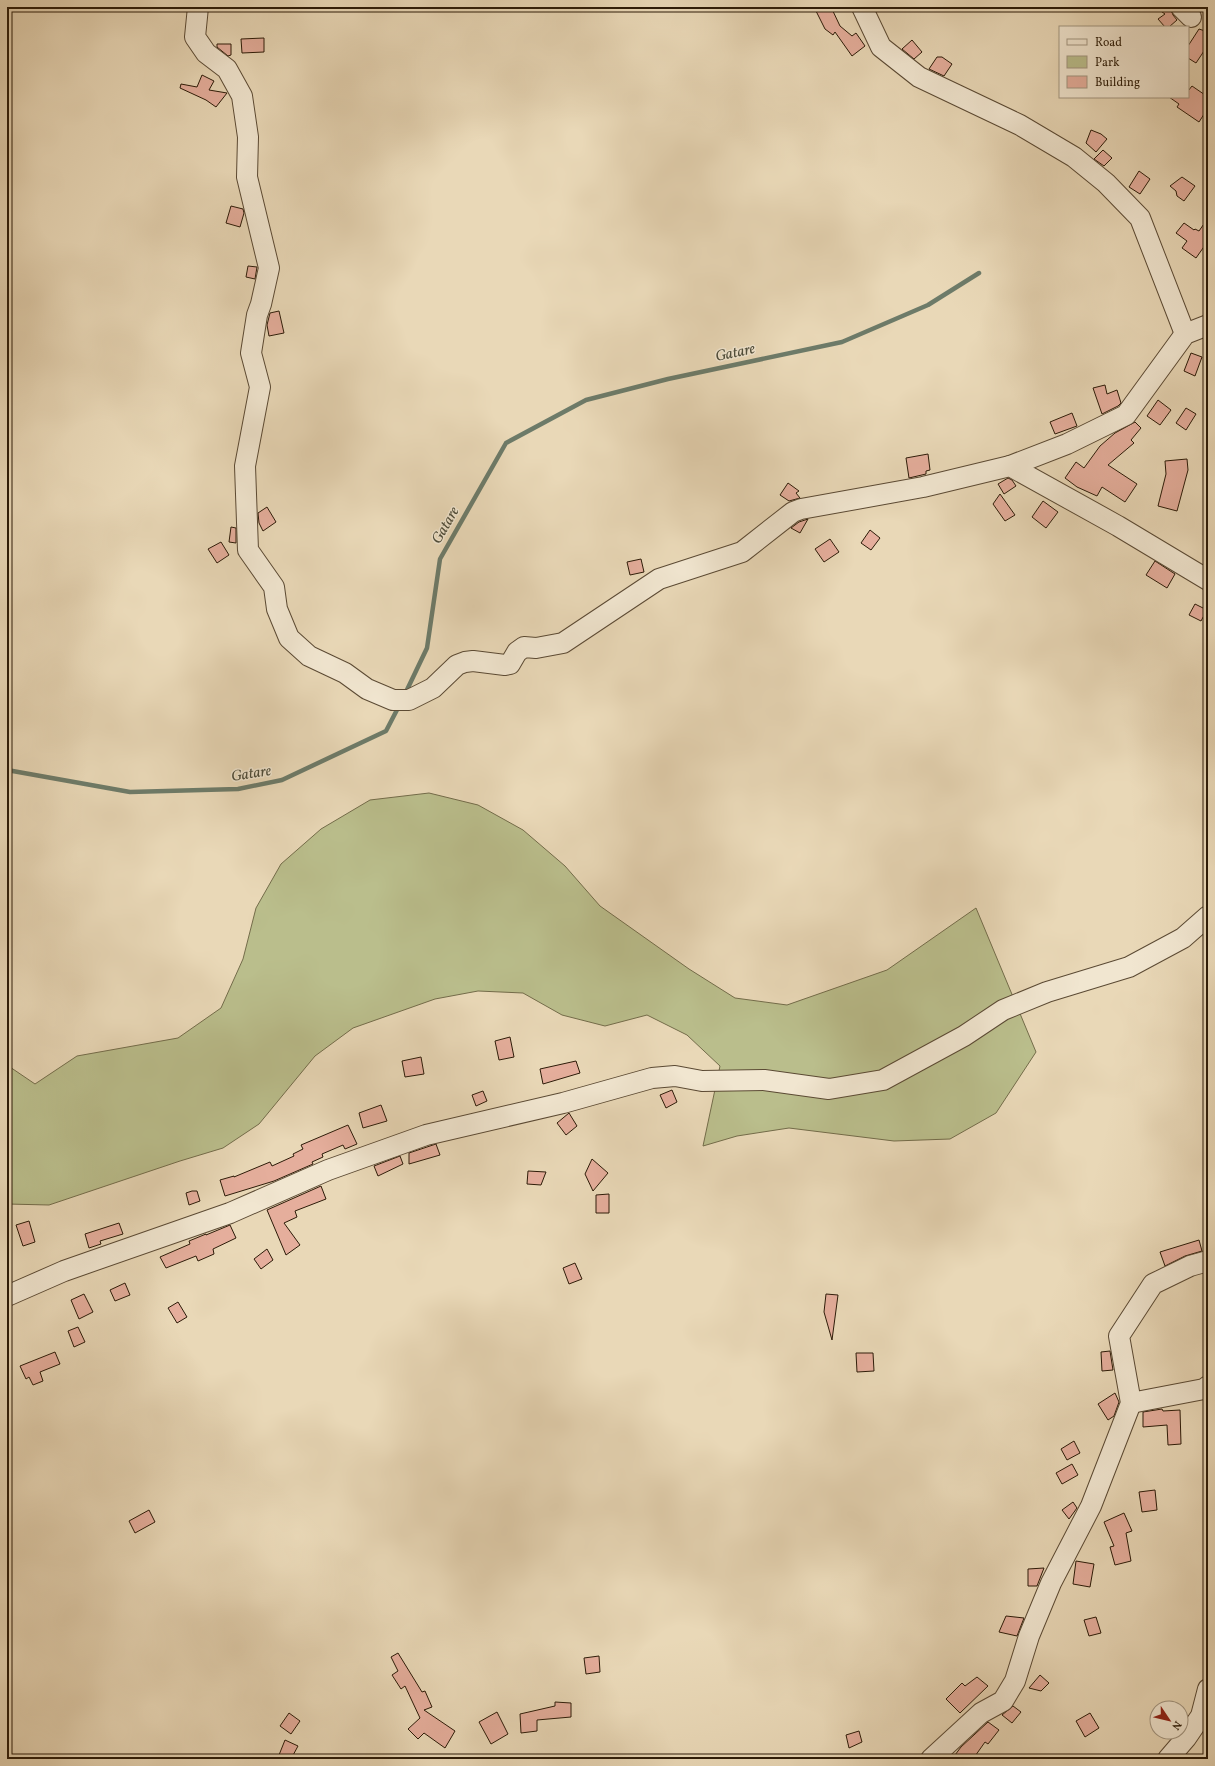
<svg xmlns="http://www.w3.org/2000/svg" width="1215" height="1766" font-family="Vollkorn,serif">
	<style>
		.green { fill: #babe8c; stroke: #736c4a }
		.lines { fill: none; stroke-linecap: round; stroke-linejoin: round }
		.stream { stroke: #6d7b69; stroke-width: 4.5 }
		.building { fill: #e5ae9c; stroke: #2c1b08 }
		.minor-casing { stroke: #5b4a34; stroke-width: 22 }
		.minor { stroke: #f1e6d0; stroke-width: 20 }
		.labels { text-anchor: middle; stroke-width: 3; stroke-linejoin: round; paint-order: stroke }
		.water-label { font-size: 15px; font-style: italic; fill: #4c4b39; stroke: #f1e6d0 }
	</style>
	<rect width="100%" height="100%" fill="#e9d8b7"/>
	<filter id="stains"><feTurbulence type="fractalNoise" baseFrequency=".005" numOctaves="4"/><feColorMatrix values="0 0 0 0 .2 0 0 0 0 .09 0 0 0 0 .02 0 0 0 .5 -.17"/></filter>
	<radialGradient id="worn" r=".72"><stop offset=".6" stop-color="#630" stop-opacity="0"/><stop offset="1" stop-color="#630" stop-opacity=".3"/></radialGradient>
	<path class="green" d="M429,793L478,805L523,830L565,866L600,906L689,969L735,998L787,1005L887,970L976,908L1036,1052L996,1113L950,1139L894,1141L789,1128L737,1136L703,1146L720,1066L687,1035L647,1015L605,1026L562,1015L523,993L478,991L435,999L353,1028L315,1056L259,1124L223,1148L180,1161L49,1205L7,1204V1065L35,1084L77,1056L178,1038L221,1008L243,959L256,908L281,864L321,829L370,800Z"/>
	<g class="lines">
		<g class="stream">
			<path d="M405,694L427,648L440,559L506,443L586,400L668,379L842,342L928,305L979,273"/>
			<path d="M7,770L130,792L238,789L282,780L386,731L399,706"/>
		</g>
	</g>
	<g class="building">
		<path d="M814,7H831L840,26L852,36L856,33L865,46L852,56L835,32L833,35L825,29Z"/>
		<path d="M1155,7H1170L1173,15L1177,20L1169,27H1165L1158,19L1165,14Z"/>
		<path d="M1199,29L1208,32V45L1196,63L1188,58V46Z"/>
		<path d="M264,38V52L242,53L241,39Z"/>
		<path d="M912,40L922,52L914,59L902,49Z"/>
		<path d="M217,44H231V55L228,56L217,47Z"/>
		<path d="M937,57H942L952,64L944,76L929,69Z"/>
		<path d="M202,75L214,81L209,90L227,93L216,107L206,100L180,88L181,84L197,87Z"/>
		<path d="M1192,86L1208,97V108L1199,122L1177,107L1179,104L1169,97H1188V91Z"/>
		<path d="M1091,130L1101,134L1107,139L1096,152L1086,143Z"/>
		<path d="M1103,150L1112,158L1104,166L1094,159Z"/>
		<path d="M1139,171L1150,179L1140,194L1129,187Z"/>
		<path d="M1182,177L1195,186L1184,201L1177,196L1176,191L1170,186Z"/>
		<path d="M231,206L243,209L244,213L240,227L226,223Z"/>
		<path d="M1208,218V241L1196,258L1182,248L1187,241L1176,233L1184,223L1194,230L1195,229L1199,231Z"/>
		<path d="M248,266L257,267L255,279L246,277Z"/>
		<path d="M279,311L284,333L269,336L267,325L270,313Z"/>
		<path d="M1191,353L1202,357L1195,376L1184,371Z"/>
		<path d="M1105,385L1107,394L1117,390L1121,403L1118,406L1102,414L1093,388Z"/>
		<path d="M1158,400L1171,410L1160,425L1147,416Z"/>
		<path d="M1186,408L1196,414L1186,430L1176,423Z"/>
		<path d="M1072,413L1077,426L1055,434L1050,422Z"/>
		<path d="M1135,422L1141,428L1131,440L1134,443L1108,465L1137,484L1125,502L1102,487L1097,496L1077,487L1065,478L1076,462L1084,468L1100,446L1115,433Z"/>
		<path d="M928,454L930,470L926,471V474L909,478L906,458Z"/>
		<path d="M1187,459L1188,470L1177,511L1158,506L1166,474L1165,461Z"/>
		<path d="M1008,478L1012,480L1016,486L1004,494L998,484Z"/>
		<path d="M788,483L799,491L796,493L800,498L789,501L780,495Z"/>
		<path d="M1000,494L1015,515L1005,521L993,504Z"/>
		<path d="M1043,501L1058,512L1046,528L1032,517Z"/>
		<path d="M267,507L276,522L263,531L259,523L258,513Z"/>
		<path d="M808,519L800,533L791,528L799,522Z"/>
		<path d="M231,527L236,528V543L229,542Z"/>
		<path d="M870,530L880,538L871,550L861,543Z"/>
		<path d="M830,539L839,552L824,562L815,549Z"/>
		<path d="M221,542L229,555L217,563L208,549Z"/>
		<path d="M641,559L644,572L630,575L627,562Z"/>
		<path d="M1155,561L1175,574L1167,588L1146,575Z"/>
		<path d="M1195,604L1207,610L1201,621L1189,615Z"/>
		<path d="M510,1037L514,1057L499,1060L495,1041Z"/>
		<path d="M421,1057L424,1074L405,1077L402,1061Z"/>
		<path d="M576,1061L580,1073L543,1084L540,1069Z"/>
		<path d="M672,1090L677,1102L666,1108L660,1095Z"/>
		<path d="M483,1091L487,1101L476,1106L472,1095Z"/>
		<path d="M381,1105L387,1121L363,1128L359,1113Z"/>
		<path d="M569,1113L577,1126L566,1135L557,1123Z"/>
		<path d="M348,1125L357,1144L345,1149L343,1145L322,1154L323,1157L312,1162L313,1164L274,1181L225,1196L220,1180L234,1176V1177L270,1162L272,1166L294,1156L293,1154L303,1149L301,1145Z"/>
		<path d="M436,1144L440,1155L409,1164V1153Z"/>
		<path d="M400,1156L403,1164L378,1176L374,1166Z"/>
		<path d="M592,1159L608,1173L593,1191L585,1174Z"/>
		<path d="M528,1171L546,1172L541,1185L527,1184Z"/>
		<path d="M321,1186L326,1199L295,1211L297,1217L284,1223L300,1245L286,1255L267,1210Z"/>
		<path d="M192,1191H197L200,1201L189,1205L186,1193Z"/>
		<path d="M609,1194V1213H596V1195Z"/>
		<path d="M29,1221L35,1242L23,1246L16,1225Z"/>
		<path d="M119,1223L123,1234L100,1241L101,1244L89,1248L85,1234Z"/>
		<path d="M230,1225L236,1238L213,1249L214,1254L198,1261L196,1256L166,1268L160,1257L190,1244L189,1241L206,1234V1235Z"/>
		<path d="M1199,1240L1202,1251L1185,1256L1165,1266L1160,1252Z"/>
		<path d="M267,1249L273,1260L261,1269L254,1259Z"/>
		<path d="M575,1263L582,1279L569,1284L563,1268Z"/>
		<path d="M125,1283L130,1295L115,1301L110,1290Z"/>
		<path d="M84,1294L93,1312L79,1319L71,1300Z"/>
		<path d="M826,1294L838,1295L832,1340L824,1312Z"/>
		<path d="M178,1302L187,1317L177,1323L168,1308Z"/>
		<path d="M78,1327L85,1342L74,1347L68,1331Z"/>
		<path d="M1110,1351L1113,1370L1102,1371L1101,1352Z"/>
		<path d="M55,1352L60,1364L40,1372L43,1381L33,1385L29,1377L26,1379L20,1366Z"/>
		<path d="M856,1353H873L874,1371L857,1372Z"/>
		<path d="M1115,1393L1119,1402L1114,1416L1108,1420L1098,1404Z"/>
		<path d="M1162,1409L1163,1411L1180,1410L1181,1444L1168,1445L1167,1425L1143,1427V1412Z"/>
		<path d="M1074,1441L1080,1453L1067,1460L1061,1449Z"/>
		<path d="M1072,1464L1078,1475L1062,1484L1056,1473Z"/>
		<path d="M1155,1490L1157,1510L1142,1512L1139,1492Z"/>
		<path d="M1073,1502L1077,1508L1069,1519L1062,1510Z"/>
		<path d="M149,1510L155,1522L135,1533L129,1521Z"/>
		<path d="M1124,1513L1132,1531L1126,1533L1131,1561L1115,1565L1110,1547L1114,1546L1104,1522Z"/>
		<path d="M1076,1561L1094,1564L1090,1587L1073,1584Z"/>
		<path d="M1044,1568L1037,1586H1028V1569Z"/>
		<path d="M1006,1616L1024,1618L1017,1636L999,1632Z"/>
		<path d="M1096,1617L1101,1633L1089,1636L1084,1620Z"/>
		<path d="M398,1653L422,1692L425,1691L432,1707L424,1710L455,1731L445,1748L424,1733L418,1739L408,1729L420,1718L405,1686L401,1689L392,1675L398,1671L391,1657Z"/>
		<path d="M599,1656L600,1672L586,1674L584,1658Z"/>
		<path d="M1040,1675L1049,1683L1041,1691L1029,1688Z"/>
		<path d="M977,1677L988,1686L960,1713L946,1699L962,1683L965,1686Z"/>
		<path d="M555,1702L571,1703V1717L537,1720V1731L521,1733L520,1714L555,1706Z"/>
		<path d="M1013,1706L1021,1712L1012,1723L1002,1715Z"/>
		<path d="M497,1712L508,1734L491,1744L479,1722Z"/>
		<path d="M289,1713L300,1721L291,1734L280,1726Z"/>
		<path d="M1090,1713L1099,1728L1085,1737L1076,1721Z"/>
		<path d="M988,1722L999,1730L988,1744L985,1742L973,1759H952L961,1747Z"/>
		<path d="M859,1731L862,1742L849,1748L846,1735Z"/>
		<path d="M285,1740L298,1746L291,1759L279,1755Z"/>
	</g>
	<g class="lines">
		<g class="minor-casing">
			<g id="minor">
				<path d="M198,7L195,37L206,53L227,69L242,96L248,137L247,177L269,268L261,304L257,315L251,353L260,387L245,466L248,550L274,587L277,609L289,638L309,656L345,673L367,689L393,700H409L433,688L457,665L465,662L473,661L505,665L510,664L517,652L524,647L536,648L563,643L659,579L742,552L793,512L801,509L923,487L1010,466L1118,526L1208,580"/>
				<path d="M862,7L881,47L919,77L1020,125L1074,157L1106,183L1140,218L1185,334"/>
				<path d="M1181,7L1191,17"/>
				<path d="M1010,466L1067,444L1126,415L1185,334L1208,325"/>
				<path d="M7,1296L64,1271L230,1213L328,1170L426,1135L563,1103L652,1078L675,1076L702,1081L764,1080L829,1089L883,1080L964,1036L1003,1010L1047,992L1129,967L1183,938L1208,916"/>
				<path d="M1131,1403L1204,1389L1208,1386"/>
				<path d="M931,1759L981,1713L1003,1701L1015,1681L1029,1636L1051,1583L1091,1506L1131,1403L1119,1336L1153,1284L1190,1266L1208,1261"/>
				<path d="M1168,1759L1186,1738L1201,1716L1208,1689"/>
			</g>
		</g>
		<use href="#minor" class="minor"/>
	</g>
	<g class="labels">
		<g class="water-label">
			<text transform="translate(735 352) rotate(-12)" y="5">Gatare</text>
			<text transform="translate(445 525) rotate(-60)" y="5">Gatare</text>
			<text transform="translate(251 773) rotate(-9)" y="5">Gatare</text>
		</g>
	</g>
	<rect width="1215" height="1766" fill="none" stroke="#e9d8b7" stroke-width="24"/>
	<rect x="8" y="8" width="1199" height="1750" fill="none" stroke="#2c1b08" stroke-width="2"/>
	<rect x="12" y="12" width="1191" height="1742" fill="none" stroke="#2c1b08"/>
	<rect x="1059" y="26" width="130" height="72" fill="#f1e6d0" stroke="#a29580"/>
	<rect x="1067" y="39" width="20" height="6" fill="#f1e6d0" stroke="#a29580"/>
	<text x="1095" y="46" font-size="12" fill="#2c1b08">Road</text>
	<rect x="1067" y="56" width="20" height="12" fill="#babe8c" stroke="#a29580"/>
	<text x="1095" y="66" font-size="12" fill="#2c1b08">Park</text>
	<rect x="1067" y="76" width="20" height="12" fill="#e5ae9c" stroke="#a29580"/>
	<text x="1095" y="86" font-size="12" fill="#2c1b08">Building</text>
	<g transform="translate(1169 1720) rotate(125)"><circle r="19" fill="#f1e6d0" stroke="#a29580"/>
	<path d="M0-3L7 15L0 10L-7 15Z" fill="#8f2418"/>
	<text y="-6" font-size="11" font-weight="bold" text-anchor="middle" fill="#2c1b08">N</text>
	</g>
	<rect width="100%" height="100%" filter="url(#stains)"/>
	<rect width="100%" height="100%" fill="url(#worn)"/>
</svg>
